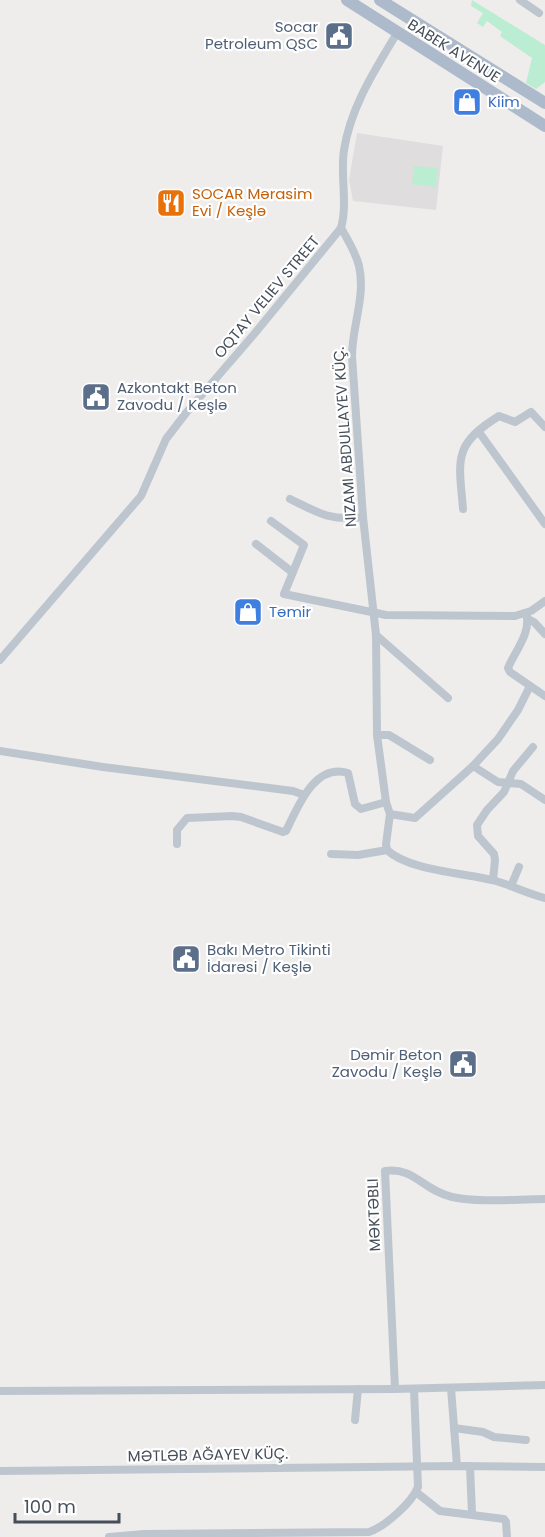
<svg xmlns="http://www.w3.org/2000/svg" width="545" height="1537" font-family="Poppins,sans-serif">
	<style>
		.education { fill: #e0ddde }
		.green { fill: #baedd1 }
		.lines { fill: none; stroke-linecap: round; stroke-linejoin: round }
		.street { stroke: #bdc6cf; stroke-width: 8 }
		.primary { stroke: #acbacb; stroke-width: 12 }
		.labels { text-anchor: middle; stroke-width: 4.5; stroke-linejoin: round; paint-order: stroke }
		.service-label { font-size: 15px; fill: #4e5e75; stroke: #fff; text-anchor: end }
		.street-label { font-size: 15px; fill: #454e59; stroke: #fff }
		.shop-label { font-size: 15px; fill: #366cbe; stroke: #fff; text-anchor: start }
		.food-label { font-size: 15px; fill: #c56008; stroke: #fff; text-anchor: start }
	</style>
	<rect width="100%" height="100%" fill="#efecec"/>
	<path class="education" d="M357,133L443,146L436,210L353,201L349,180Z"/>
	<g class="green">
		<path d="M472,0L545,45V82L536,89L526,83L532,58L500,36L502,32L487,21L483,27L477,23L483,13L471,6Z"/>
		<path d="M414,166L438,168L436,187L412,184Z"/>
	</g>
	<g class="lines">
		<g class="street">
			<path d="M520,0L539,13"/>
			<path d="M341,228C348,240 356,253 359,266C366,296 352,326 352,356L363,517L376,635L377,735L386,802L390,814L386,844L387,850C409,871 467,873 496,881C513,886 528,894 545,898"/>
			<path d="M479,432L545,524"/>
			<path d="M290,499C318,513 330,521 363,517"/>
			<path d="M463,509C459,460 452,445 499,416L515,422L531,412L545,427"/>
			<path d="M271,521L304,545L284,594L386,615L515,616L531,611L545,601"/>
			<path d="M256,544L292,572"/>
			<path d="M526,613C532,632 515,651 508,668L510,672L545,696"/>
			<path d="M528,619L534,622L545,634"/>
			<path d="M376,635L448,698"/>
			<path d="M0,660L141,496L166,439L186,413L255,333L341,228C348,203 340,175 344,150C351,106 375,70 397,33"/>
			<path d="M377,735H389L430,760"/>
			<path d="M0,751L103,767L293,791L304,795"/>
			<path d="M473,766L498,782L521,784L545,800"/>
			<path d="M390,814L415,818L473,766L498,739L518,710L530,686"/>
			<path d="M177,844V830L187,818L232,816L241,817L283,832L286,831C298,807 314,763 348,773L355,804L361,809L386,802"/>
			<path d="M331,854L358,855L387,850"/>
			<path d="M493,880L495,860L494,854L478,836L477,825L487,810L504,792L513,771L533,747"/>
			<path d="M511,886L519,867"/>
			<path d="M451,1388L457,1466"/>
			<path d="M395,1389L385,1171C415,1167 422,1190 452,1197C480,1203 516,1199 545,1199"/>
			<path d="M0,1391L395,1389L545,1385"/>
			<path d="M355,1420L358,1389"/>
			<path d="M454,1428L483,1432L494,1437L526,1440"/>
			<path d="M470,1466L472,1514"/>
			<path d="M0,1471L457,1466L545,1467"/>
			<path d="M416,1492L440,1511L504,1519L506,1522L507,1537"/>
			<path d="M109,1537L144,1534L369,1532C384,1527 412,1503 418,1487L414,1389"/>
		</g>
		<g class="primary">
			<path d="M347,0L545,126"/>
			<path d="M380,0L545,103"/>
		</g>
	</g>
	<defs>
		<g id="civic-square" transform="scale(1.5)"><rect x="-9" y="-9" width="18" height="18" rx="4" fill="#5c6f8a" stroke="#fff"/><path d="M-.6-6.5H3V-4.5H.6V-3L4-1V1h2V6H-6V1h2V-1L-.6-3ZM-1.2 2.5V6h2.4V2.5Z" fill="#fff"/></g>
		<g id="shop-square" transform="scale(1.5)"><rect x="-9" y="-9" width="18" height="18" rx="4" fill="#3f7fe0" stroke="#fff"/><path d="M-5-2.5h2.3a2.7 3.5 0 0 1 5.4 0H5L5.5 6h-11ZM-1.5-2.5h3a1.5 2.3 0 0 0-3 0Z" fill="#fff"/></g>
		<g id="restaurant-square" transform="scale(1.5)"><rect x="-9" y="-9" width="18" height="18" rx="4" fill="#e8710a" stroke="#fff"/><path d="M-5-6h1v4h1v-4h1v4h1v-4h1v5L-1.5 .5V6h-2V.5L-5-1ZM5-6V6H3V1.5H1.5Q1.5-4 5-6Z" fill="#fff"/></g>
	</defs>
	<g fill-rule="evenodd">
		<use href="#civic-square" x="339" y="36"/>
		<use href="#shop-square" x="467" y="102"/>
		<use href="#restaurant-square" x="171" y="203"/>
		<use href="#civic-square" x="96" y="397"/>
		<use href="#shop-square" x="248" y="612"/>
		<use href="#civic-square" x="186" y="959"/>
		<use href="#civic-square" x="463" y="1064"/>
	</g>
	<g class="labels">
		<g class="service-label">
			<text x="318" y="32">Socar<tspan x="318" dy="17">Petroleum QSC</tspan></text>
			<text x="117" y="393" text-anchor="start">Azkontakt Beton<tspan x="117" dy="17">Zavodu / Keşlə</tspan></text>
			<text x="207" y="955" text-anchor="start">Bakı Metro Tikinti<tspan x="207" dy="17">İdarəsi / Keşlə</tspan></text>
			<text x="442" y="1060">Dəmir Beton<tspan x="442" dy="17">Zavodu / Keşlə</tspan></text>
		</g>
		<g class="street-label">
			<text transform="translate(454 51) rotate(32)" y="5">BABEK AVENUE</text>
			<text transform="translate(267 297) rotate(-50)" y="5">OQTAY VELIEV STREET</text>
			<text transform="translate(345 437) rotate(-94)" y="5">NIZAMI ABDULLAYEV KÜÇ.</text>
			<text transform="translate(374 1215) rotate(-92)" y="5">MƏKTƏBLI</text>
			<text transform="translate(208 1455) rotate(-1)" y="5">MƏTLƏB AĞAYEV KÜÇ.</text>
		</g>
		<g class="shop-label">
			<text x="488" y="107">Kiim</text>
			<text x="269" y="617">Təmir</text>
		</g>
		<g class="food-label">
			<text x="192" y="199">SOCAR Mərasim<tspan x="192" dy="17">Evi / Keşlə</tspan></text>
		</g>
	</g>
	<path d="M15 1513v9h104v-9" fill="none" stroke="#454e59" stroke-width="3"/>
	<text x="24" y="1513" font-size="18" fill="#454e59" stroke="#ffffff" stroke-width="4.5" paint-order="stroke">100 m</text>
</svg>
